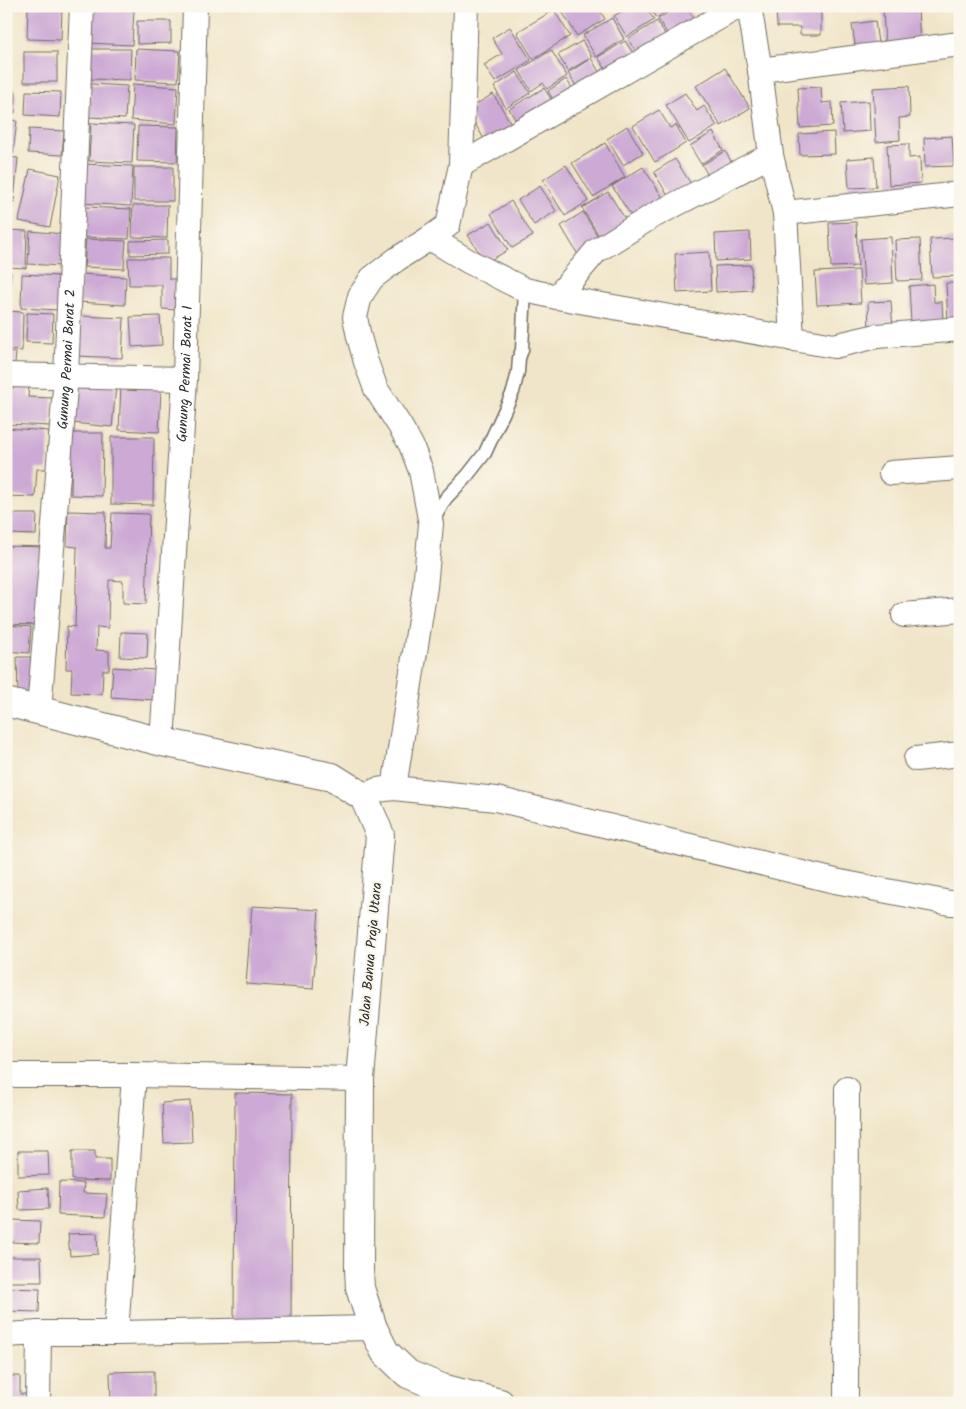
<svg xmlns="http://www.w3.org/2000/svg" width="966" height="1409" font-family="Kalam,sans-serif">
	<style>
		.building { fill: #cdaad6 }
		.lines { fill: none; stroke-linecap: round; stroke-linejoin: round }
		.lane-casing { stroke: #706c62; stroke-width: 15 }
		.street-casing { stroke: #706c62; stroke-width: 26 }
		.secondary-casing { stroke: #706c62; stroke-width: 30 }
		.lane { stroke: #fff; stroke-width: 12 }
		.street { stroke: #fff; stroke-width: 24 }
		.secondary { stroke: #fff; stroke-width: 28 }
		.labels { text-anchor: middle; stroke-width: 4.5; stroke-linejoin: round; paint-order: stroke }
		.street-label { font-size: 14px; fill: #2b2b2b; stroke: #fbf7ec }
	</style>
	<rect width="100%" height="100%" fill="#fbf7ec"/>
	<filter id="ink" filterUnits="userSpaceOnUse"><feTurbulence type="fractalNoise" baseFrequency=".02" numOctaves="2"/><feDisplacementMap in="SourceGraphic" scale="10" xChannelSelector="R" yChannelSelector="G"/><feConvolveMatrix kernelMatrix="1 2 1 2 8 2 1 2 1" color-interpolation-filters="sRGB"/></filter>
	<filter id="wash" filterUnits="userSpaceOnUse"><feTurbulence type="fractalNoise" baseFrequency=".0096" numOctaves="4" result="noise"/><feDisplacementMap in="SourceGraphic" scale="20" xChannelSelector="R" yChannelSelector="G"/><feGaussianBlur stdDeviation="1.12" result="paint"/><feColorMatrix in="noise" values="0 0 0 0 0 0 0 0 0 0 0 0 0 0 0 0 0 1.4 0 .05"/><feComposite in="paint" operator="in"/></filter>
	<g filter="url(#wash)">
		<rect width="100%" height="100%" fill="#f0e5c8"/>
		<g id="blocks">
			<g class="building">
				<path d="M28,6H62L61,40L27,39Z"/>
				<path d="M568,6H597L605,19L577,36L561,10Z"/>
				<path d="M630,6H645L654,20L627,37L614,16Z"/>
				<path d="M649,6H675L656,18Z"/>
				<path d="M678,6H686L696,22L670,38L658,19Z"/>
				<path d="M776,6H821V35H800V27H777Z"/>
				<path d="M918,6L920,48L885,49L883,7Z"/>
				<path d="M89,8L134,10L132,45L87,43Z"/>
				<path d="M554,10L570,36L533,59L517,32Z"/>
				<path d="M612,18L624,39L596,57L583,35Z"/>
				<path d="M137,21H171V43L137,44Z"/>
				<path d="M657,21L670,42L638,55L628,39Z"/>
				<path d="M875,21L879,50L856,53L852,24Z"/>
				<path d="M510,27L531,60L495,82L484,65L502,54L492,38Z"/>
				<path d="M582,41L592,57L568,71L558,55Z"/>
				<path d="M625,41L637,59L610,76L598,57Z"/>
				<path d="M89,49H131L130,80L89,79Z"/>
				<path d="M136,49L180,51L178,82L135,80Z"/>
				<path d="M551,50L567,76L547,89L543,83L531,91L519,70Z"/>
				<rect x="24" y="52" width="33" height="30"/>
				<path d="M6,53L10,54L7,73H6Z"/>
				<path d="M591,58L601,75L578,89L568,73Z"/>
				<path d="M725,68L750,108L721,126L696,86Z"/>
				<path d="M517,72L530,93L506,108L494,87Z"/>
				<path d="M566,79L577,96L558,108L548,91Z"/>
				<path d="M91,84L127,86L125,119L89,117Z"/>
				<path d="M133,84L178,87L176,124L131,120Z"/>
				<path d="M909,86L910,117L899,118L900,140L876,142L873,88Z"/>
				<path d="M821,87L822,103L832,102L833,126L800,128L798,88Z"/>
				<path d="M544,88L557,108L520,128L509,109Z"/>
				<path d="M6,91L16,92L15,113H6Z"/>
				<path d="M26,91L61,92L60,117L25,115Z"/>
				<path d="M685,93L697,111L704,106L717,126L689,143L666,105Z"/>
				<path d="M493,94L514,128L487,144L467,110Z"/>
				<path d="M869,101L870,131L843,133L841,103Z"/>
				<path d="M659,110L670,128L676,125L686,143L655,162L633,126Z"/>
				<path d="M6,119L17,121L13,154L6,153Z"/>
				<path d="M91,123L134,125L132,163L89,161Z"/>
				<path d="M138,126L178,127L177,162L137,161Z"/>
				<path d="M627,126L643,153L623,165L607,139Z"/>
				<path d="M29,129L64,131L62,155L28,153Z"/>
				<path d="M713,132L723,150L701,164L690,146Z"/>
				<path d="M834,132L835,154L800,155L799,134Z"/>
				<path d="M952,136L954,166L925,167L924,138Z"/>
				<path d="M605,143L625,177L593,197L572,163Z"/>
				<path d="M909,144V158L920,157L921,183L889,185L887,145Z"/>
				<path d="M725,151L735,168L712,182L702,165Z"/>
				<path d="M6,157L18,158L14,202L6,201Z"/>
				<path d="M874,157L876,187L849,188L847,159Z"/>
				<path d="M675,159L693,187L671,201L654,172Z"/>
				<path d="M82,164L133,166L131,206L80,203Z"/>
				<path d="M566,165L588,201L565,216L543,180Z"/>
				<rect x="134" y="167" width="39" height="34"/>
				<path d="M643,167L663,198L635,222L612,186Z"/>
				<path d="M30,169L60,175L50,227L19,221Z"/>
				<path d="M540,186L556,211L534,225L518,200Z"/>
				<path d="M608,192L631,228L604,244L582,208Z"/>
				<path d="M511,201L533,236L512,248L491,214Z"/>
				<path d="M133,205H168L167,238L132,237Z"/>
				<path d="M84,207L131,209L129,239L83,237Z"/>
				<path d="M583,212L602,243L580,258L561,226Z"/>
				<path d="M491,222L508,250L486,263L468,235Z"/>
				<path d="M856,222L858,266L831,267L829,223Z"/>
				<path d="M6,230L27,231L26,268L6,267Z"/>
				<path d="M30,231L63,234L61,266L28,264Z"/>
				<path d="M750,232L751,259L716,261L715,234Z"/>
				<path d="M891,237L893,283L864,285L861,239Z"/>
				<path d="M960,238V276L932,277L930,239Z"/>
				<path d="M86,239L126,241L124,269L84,267Z"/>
				<path d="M920,239L922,280L897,281L895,240Z"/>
				<path d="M168,240V254L130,255V241Z"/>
				<path d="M709,252L711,291L677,293L675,254Z"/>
				<path d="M128,258H169V279H177L178,310L162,309V285H129Z"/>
				<path d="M751,265L752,290L716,292L715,266Z"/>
				<path d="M859,270L861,303L817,305L815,272Z"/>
				<path d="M6,272H11L9,307H6Z"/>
				<path d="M22,274L60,276L58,310L21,308Z"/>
				<path d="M82,274L126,277L125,305L79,302Z"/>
				<path d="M946,283H960V323H948Z"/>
				<path d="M933,284L934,302H942L943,320L911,322L909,286Z"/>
				<path d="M891,301L893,330L869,332L868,302Z"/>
				<path d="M6,311L23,312L22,351L6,350Z"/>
				<path d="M27,313L53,314L52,343L26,342Z"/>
				<path d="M80,316L124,318L122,358L78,356Z"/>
				<path d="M160,316L162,345L132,347L130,317Z"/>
				<path d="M6,352L16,353L14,372L6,371Z"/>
				<path d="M76,382L116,386L112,427L72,423Z"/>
				<path d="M6,385L29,386L28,397L52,398L51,426L6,424Z"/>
				<path d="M121,386L161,388L159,432L119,430Z"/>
				<path d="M6,428L49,431L47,469H37L35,497L6,496Z"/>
				<path d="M72,433H103L102,496L71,495Z"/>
				<path d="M111,437H154L153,505L111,504Z"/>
				<path d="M68,511L106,512L105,548H110L112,513L149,514L146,604L123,603V581L109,580L108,628L97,627L96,650L109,651V670H103L102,694L71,693L72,669H66L67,626L75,627L77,547L67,546Z"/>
				<path d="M8,514H37L36,535L8,534Z"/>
				<path d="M6,546L47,547L37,625L6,624V588H9V576H6Z"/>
				<path d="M6,625L31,627L29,653L6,651Z"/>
				<path d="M121,632L148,633L147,658L120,657Z"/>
				<path d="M17,657H37V693H18Z"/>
				<path d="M113,667L156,670L154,700L111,697Z"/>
				<path d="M252,906L319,910L313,989L246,984Z"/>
				<path d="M235,1093L292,1094L291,1330L234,1326Z"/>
				<path d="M190,1101L192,1142L164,1143L162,1103Z"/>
				<path d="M18,1151H48L49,1175L18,1176Z"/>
				<path d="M72,1151H95V1159H110V1181L72,1180Z"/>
				<path d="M59,1182L84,1183L83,1193L107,1194L105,1217L58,1215Z"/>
				<path d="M48,1188L49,1209L19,1210L18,1190Z"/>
				<path d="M11,1220L40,1221L39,1243L10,1242Z"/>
				<path d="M97,1233L98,1254L70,1256L68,1234Z"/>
				<path d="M7,1257H41L42,1282H8Z"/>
				<path d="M6,1288L40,1289L39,1312L6,1311Z"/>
				<path d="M154,1371V1403H111L110,1372Z"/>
				<path d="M6,1376H20V1394H28V1402L6,1403Z"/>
			</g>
		</g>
	</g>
	<g filter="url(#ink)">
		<use href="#blocks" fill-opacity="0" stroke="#706c62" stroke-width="1"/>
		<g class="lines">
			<g class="lane-casing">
				<path id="lane" d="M432,522L446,498L467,476L485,453L513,392L518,372L519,358L522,350L525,290"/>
			</g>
			<g class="street-casing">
				<g id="street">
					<path d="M749,6L760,70L771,155L785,213L792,339"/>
					<path d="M760,70L960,44"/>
					<path d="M461,165L739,6"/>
					<path d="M785,213L960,194"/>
					<path d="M430,238L468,261L525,290L557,297L834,346L877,336L960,329"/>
					<path d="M557,297L596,251L651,217L771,155"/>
					<path d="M6,375L185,379"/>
					<path d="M891,473L960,468"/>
					<path d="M904,615L960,610"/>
					<path id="s1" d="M39,710L66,376L82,6"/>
					<path id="s2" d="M162,742L185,379L195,6"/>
					<path d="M916,759L960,754"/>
					<path d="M394,788L425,587L431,524L421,471L411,445L400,426L376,389L366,362L359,337L355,317L360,296L372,278L397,259L430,238L448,225L461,165L466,6"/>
					<path d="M364,797L377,790L394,788L496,799L835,881L950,903H960"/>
					<path d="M6,1075H134L360,1079"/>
					<path d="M116,1333L134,1075"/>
					<path d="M6,1335L39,1333H116L373,1328"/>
					<path d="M38,1403L39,1333"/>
					<path d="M846,1403L847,1089"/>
				</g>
			</g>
			<g class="secondary-casing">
				<path id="secondary" d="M6,702L162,742L332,777L364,797L380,835L360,1079L359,1269L360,1288L373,1328L385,1352L408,1374L442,1388L500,1403"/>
			</g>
			<use href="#lane" class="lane"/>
			<use href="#street" class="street"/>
			<use href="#secondary" class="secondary"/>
		</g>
	</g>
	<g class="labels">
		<g class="street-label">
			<text dy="5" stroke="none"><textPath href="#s1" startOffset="352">Gunung Permai Barat 2</textPath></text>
			<text dy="5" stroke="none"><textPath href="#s2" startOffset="369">Gunung Permai Barat 1</textPath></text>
			<text transform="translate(370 954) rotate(-85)" y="5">Jalan Banua Praja Utara</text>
		</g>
	</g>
	<rect width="966" height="1409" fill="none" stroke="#fbf7ec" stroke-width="25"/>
</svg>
